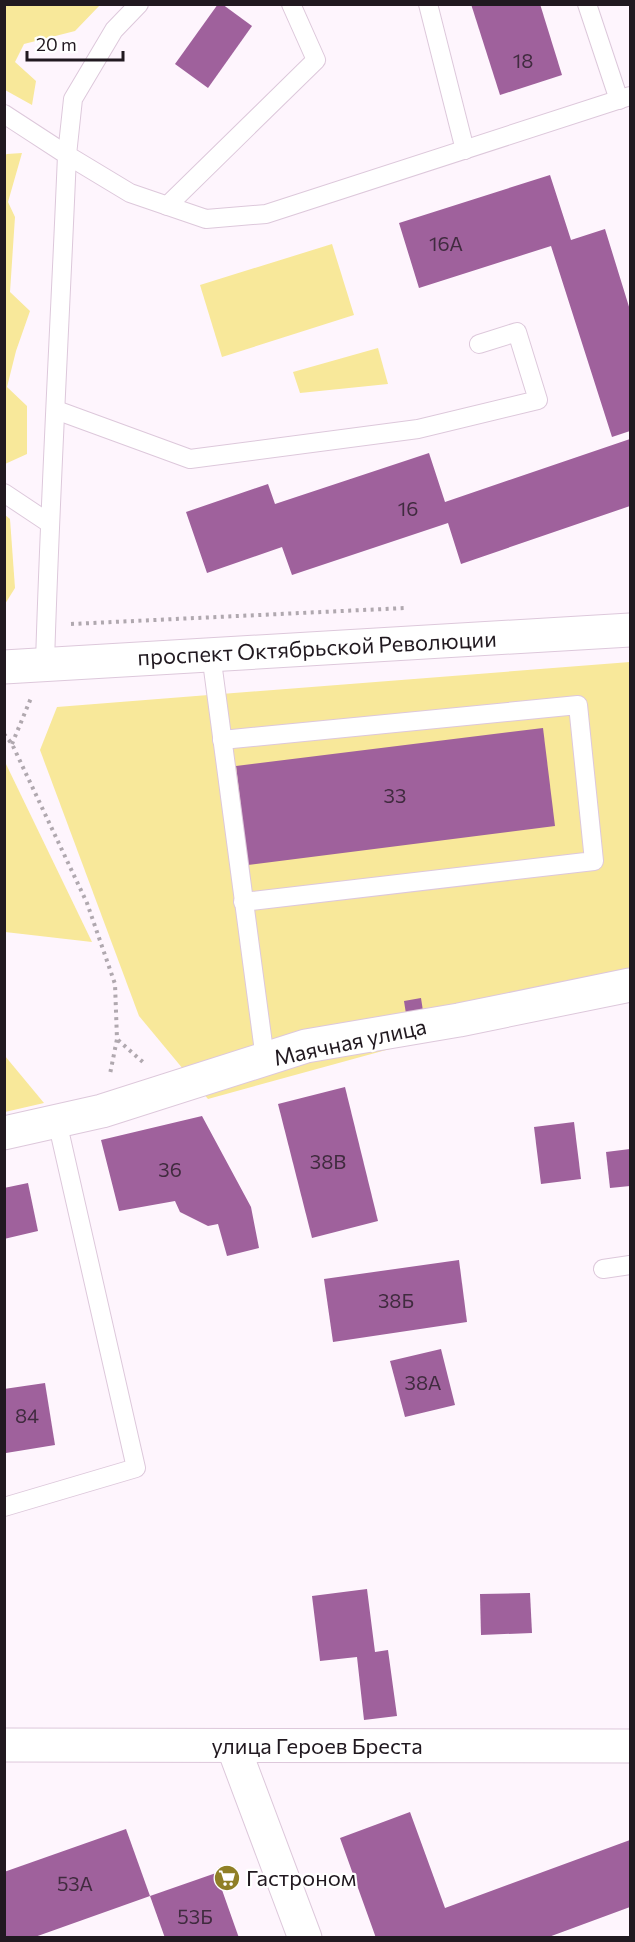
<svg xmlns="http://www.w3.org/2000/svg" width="635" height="1942" font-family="Commissioner,sans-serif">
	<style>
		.green { fill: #f8e89a }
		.building { fill: #9f619c }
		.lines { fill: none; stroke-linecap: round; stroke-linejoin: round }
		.service-casing { stroke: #ddc8db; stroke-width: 20 }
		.minor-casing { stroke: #ddc8db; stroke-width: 35 }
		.tertiary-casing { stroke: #ddc8db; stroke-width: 35 }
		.path { stroke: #b0a8af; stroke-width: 4; stroke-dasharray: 3 4.5; stroke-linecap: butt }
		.service { stroke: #fff; stroke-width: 18 }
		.minor { stroke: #fff; stroke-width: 33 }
		.tertiary { stroke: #fff; stroke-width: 33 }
		.labels { text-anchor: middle; stroke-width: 4.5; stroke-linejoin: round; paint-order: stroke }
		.number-label { font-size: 20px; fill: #402b3f }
		.street-label { font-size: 22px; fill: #211920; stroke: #fff }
		.poi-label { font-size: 22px; fill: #211920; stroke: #fff; text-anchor: start }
	</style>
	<rect width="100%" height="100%" fill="#fef5fd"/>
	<g class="green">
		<path d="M5,4L100,5L75,31L24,44L15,62L36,81L32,105L5,90Z"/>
		<path d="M22,153L8,202L15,217L10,292L30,311L16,351L7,387L27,406V454L5,464V155L7,154Z"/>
		<path d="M332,244L354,315L222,357L200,285Z"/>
		<path d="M378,348L388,384L300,393L293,372Z"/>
		<path d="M5,515L10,519L15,588L5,604Z"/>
		<path d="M630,662V983L208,1099L139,1016L40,750L57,707Z"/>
		<path d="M4,762H5L92,942L5,932Z"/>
		<path d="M4,1056H5L44,1103L5,1112Z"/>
	</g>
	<g class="building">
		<path d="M218,4H222L252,26L208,88L175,64Z"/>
		<path d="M471,4H540L562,75L500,95Z"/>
		<path d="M550,175L571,240L605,229L630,310V431L612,437L551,246L419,288L399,223Z"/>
		<path d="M630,439V506L461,564L448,523L292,575L282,547L207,573L186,512L268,484L275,504L429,453L445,502Z"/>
		<path d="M543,728L555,826L248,865L236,766Z"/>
		<path d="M421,998L425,1024L408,1027L404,1001Z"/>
		<path d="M345,1087L378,1221L312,1238L278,1104Z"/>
		<path d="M202,1116L251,1207L259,1248L227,1256L218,1224L208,1226L180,1212L175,1201L119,1211L101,1140Z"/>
		<path d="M574,1122L581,1179L541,1184L534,1127Z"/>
		<path d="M630,1149V1186L610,1188L606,1152Z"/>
		<path d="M28,1183L38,1231L4,1239V1188Z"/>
		<path d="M459,1260L467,1322L333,1342L324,1279Z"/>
		<path d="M441,1349L455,1405L405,1417L390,1361Z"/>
		<path d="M45,1383L55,1445L6,1453L4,1389Z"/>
		<path d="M367,1589L375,1652L388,1650L397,1716L364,1720L357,1657L320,1661L312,1596Z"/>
		<path d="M530,1593L532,1633L481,1635L480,1594Z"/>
		<path d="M410,1812L445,1908L630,1840V1907L546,1938H376L340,1838Z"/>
		<path d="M126,1829L150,1896L32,1938H4V1872Z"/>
		<path d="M216,1873L239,1938H165L150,1896Z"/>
	</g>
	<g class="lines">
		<g class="service-casing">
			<g id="service">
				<path d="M139,4L114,30L73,99L67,155L130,193L206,219L266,214L630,96"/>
				<path d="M428,4L465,150"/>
				<path d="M587,4L619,100"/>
				<path d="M4,114L67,155C60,324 50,494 45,663"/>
				<path d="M167,206L316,60L291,4"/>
				<path d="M56,410L190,459L418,429L538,400L517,332L479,344"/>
				<path d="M4,493L49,523"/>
				<path d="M211,654L265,1059"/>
				<path d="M222,740L578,705L594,861L243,902"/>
				<path d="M603,1269L630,1265"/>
				<path d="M4,1507L136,1468L57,1121"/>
			</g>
		</g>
		<g class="minor-casing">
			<g id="minor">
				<path d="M4,667L630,630"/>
				<path d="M4,1133L102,1111L306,1046L459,1020L630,985"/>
				<path d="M233,1746L305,1938"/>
			</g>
		</g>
		<g class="tertiary-casing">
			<path id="tertiary" d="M4,1745L630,1746"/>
		</g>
		<g class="path">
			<path d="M71,624L405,608"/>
			<path d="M4,734L12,744L87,903L115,984L117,1039L110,1074"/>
			<path d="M12,744L31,698"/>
			<path d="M118,1040L144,1063"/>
		</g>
		<use href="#service" class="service"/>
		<use href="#minor" class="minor"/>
		<use href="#tertiary" class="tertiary"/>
	</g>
	<defs>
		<g id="supermarket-disc" transform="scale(1.35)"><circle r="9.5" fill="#907f26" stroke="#fff"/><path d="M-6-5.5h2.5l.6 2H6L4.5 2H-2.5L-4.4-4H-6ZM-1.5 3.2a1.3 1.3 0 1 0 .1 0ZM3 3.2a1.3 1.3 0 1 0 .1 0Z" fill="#fff"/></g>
	</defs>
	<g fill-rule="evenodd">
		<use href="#supermarket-disc" x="227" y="1878"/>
	</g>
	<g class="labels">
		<g class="number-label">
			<text x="523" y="68">18</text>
			<text x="446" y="251">16А</text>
			<text x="408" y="516">16</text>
			<text x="395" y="803">33</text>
			<text x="328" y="1169">38В</text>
			<text x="170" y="1177">36</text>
			<text x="396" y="1308">38Б</text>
			<text x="423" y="1390">38А</text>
			<text x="27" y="1423">84</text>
			<text x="75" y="1891">53А</text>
			<text x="195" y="1924">53Б</text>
		</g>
		<g class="street-label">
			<text transform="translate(317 648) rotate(-3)" y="8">проспект Октябрьской Революции</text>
			<text transform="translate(350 1042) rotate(-12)" y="8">Маячная улица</text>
			<text x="317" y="1754">улица Героев Бреста</text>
		</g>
		<g class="poi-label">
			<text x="246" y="1886">Гастроном</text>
		</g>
	</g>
	<rect width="635" height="1942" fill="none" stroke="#211920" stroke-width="12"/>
	<path d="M27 51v9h96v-9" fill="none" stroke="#211920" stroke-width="3"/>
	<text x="36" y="51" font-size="18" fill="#211920" stroke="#ffffff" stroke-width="4.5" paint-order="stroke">20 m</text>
</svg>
